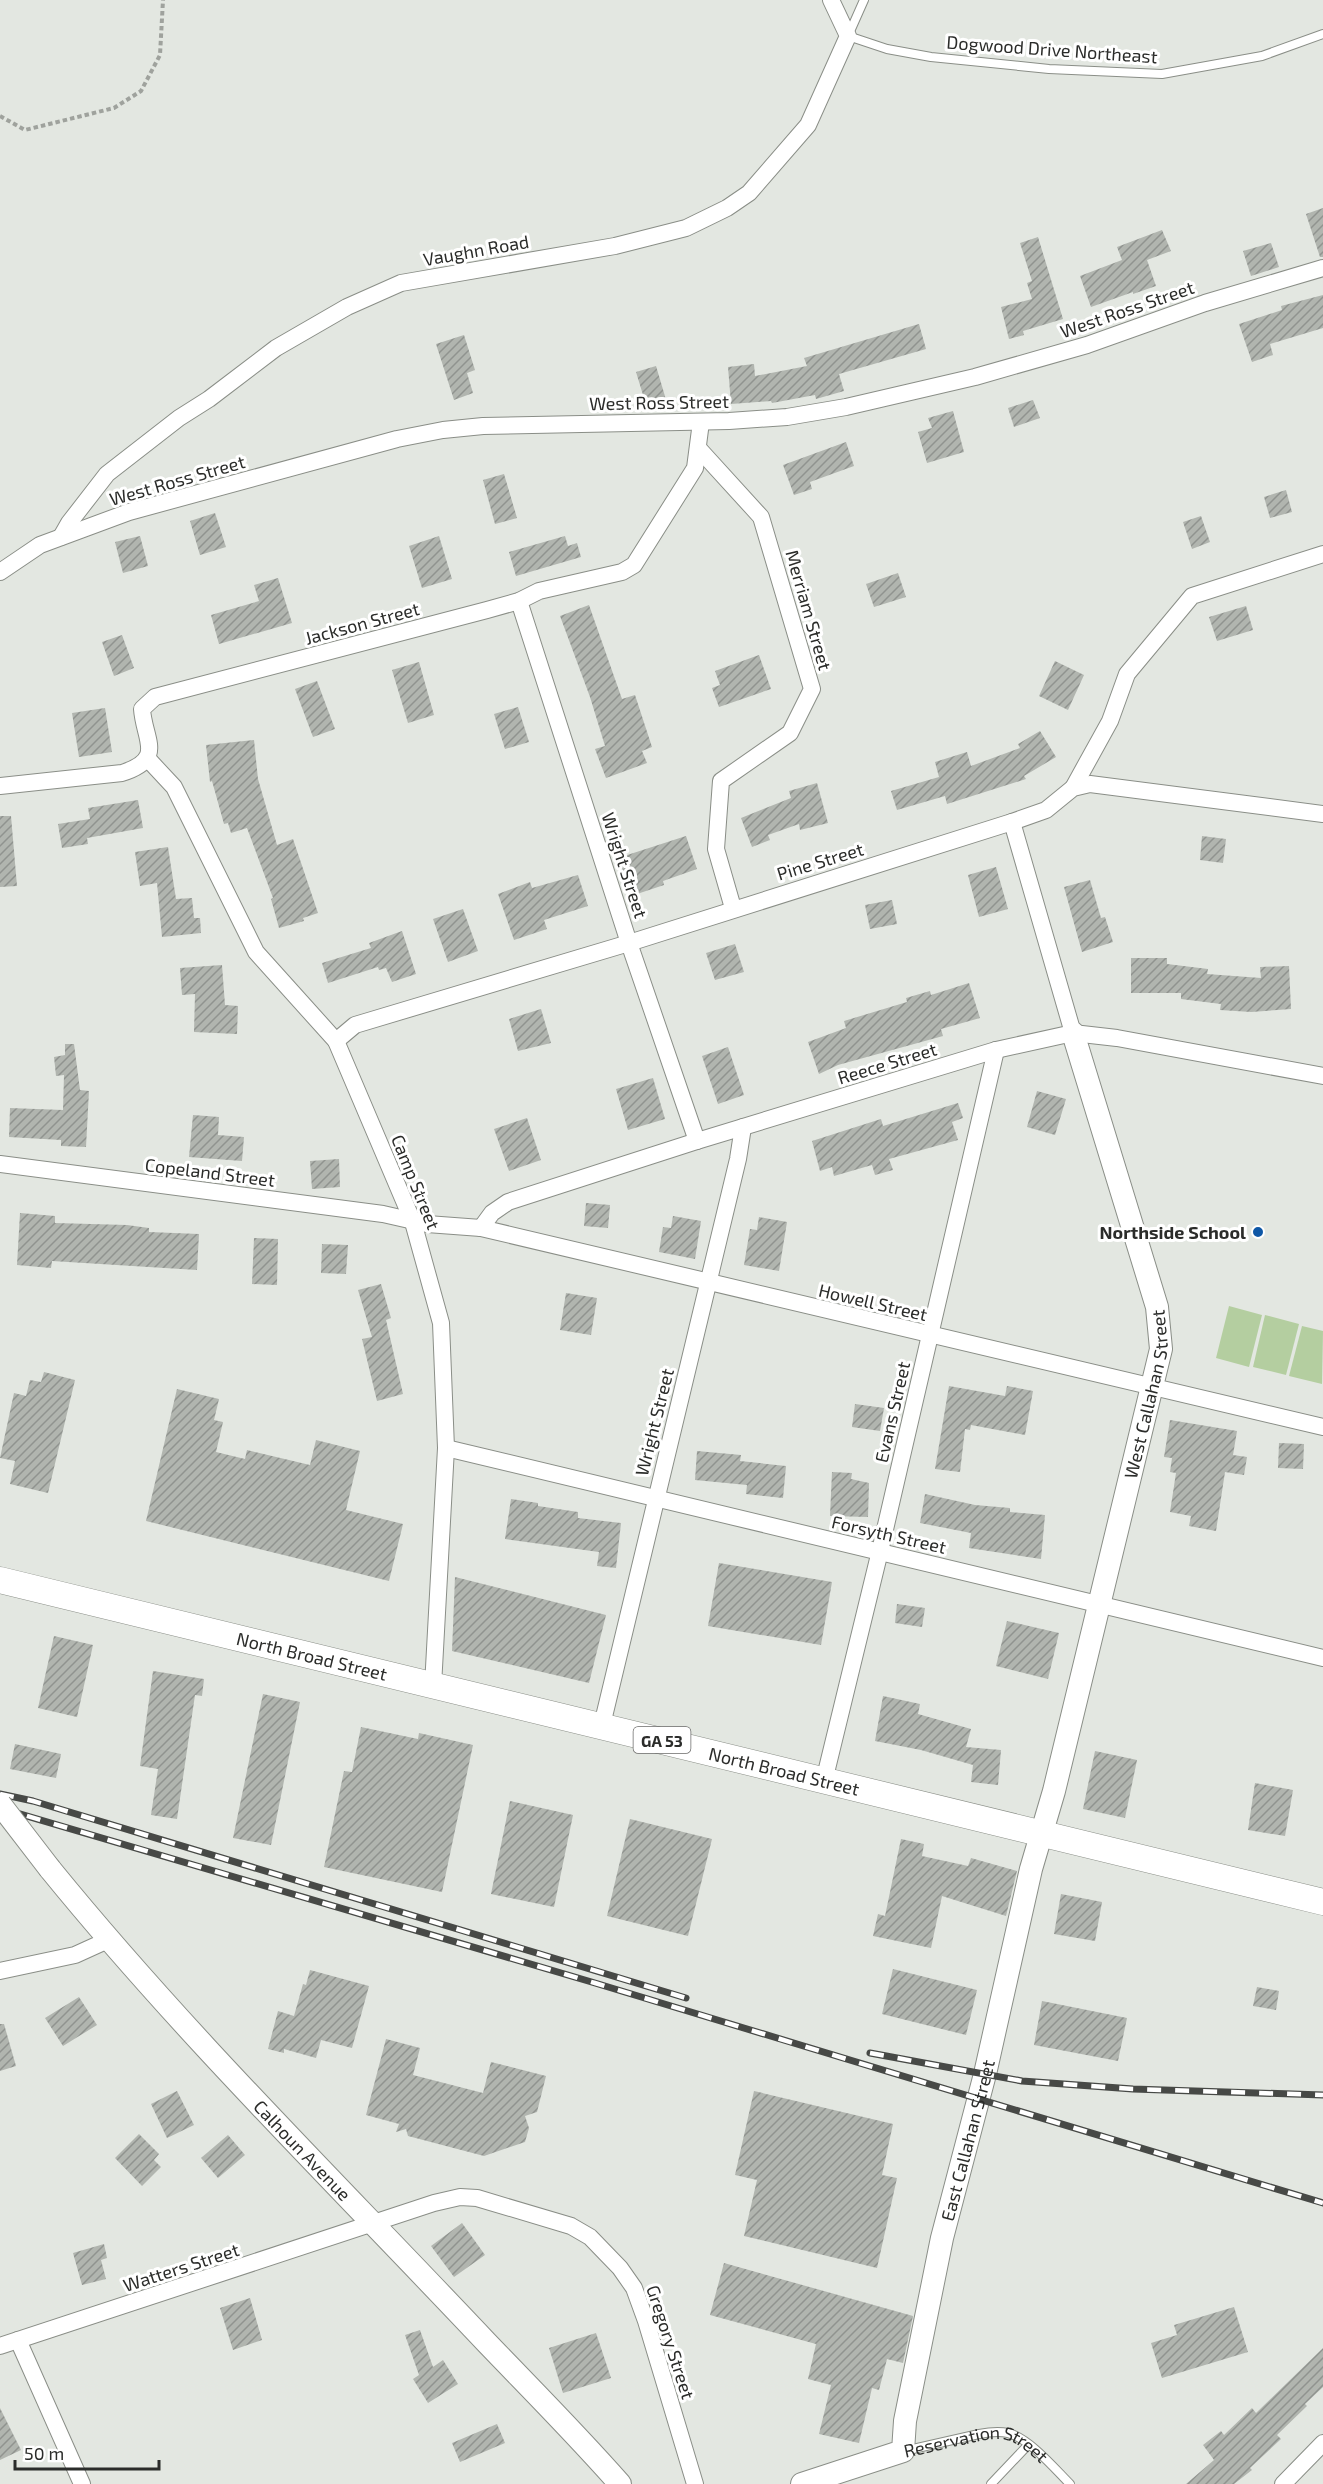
<svg xmlns="http://www.w3.org/2000/svg" width="1323" height="2484" font-family="'Exo 2',sans-serif">
	<defs>
		<pattern id="building-hatch" width="6" height="6" patternUnits="userSpaceOnUse" patternTransform="scale(1.5)"><rect width="6" height="6" fill="#b1b5af"/><path d="M-1 1l2-2M0 6l6-6M5 7l2-2" fill="none" stroke="#90938f"/></pattern>
	</defs>
	<rect width="100%" height="100%" fill="#e3e7e1"/>
	<g fill="#b4cea0">
		<path d="M 1229,1306 L 1262,1315 L 1249,1367 L 1216,1358 Z"/>
		<path d="M 1265,1315 L 1299,1324 L 1286,1375 L 1253,1367 Z"/>
		<path d="M 1302,1326 L 1323,1331 L 1322,1384 L 1289,1376 Z"/>
	</g>
	<g fill="url(#building-hatch)">
		<path d="M 1323,208 L 1323,257 L 1320,257 L 1306,214 Z"/>
		<path d="M 1162,230 L 1171,251 L 1147,260 L 1156,286 L 1133,294 L 1133,292 L 1091,307 L 1080,276 L 1122,260 L 1117,247 Z"/>
		<path d="M 1038,237 L 1063,319 L 1023,331 L 1024,335 L 1009,339 L 1001,307 L 1032,299 L 1027,283 L 1032,281 L 1020,243 Z"/>
		<path d="M 1271,243 L 1279,267 L 1251,276 L 1243,251 Z"/>
		<path d="M 1323,295 L 1323,328 L 1270,344 L 1273,355 L 1252,362 L 1239,324 L 1282,310 L 1281,306 Z"/>
		<path d="M 919,324 L 926,349 L 839,374 L 844,391 L 816,399 L 815,395 L 772,403 L 771,401 L 731,404 L 728,367 L 754,364 L 755,376 L 807,366 L 804,358 Z"/>
		<path d="M 464,335 L 475,370 L 467,373 L 473,393 L 454,400 L 436,344 Z"/>
		<path d="M 656,366 L 667,403 L 647,408 L 636,372 Z"/>
		<path d="M 1033,400 L 1040,418 L 1014,427 L 1008,408 Z"/>
		<path d="M 953,411 L 964,452 L 927,463 L 918,432 L 932,428 L 928,418 Z"/>
		<path d="M 846,442 L 854,466 L 810,482 L 812,489 L 794,495 L 783,465 Z"/>
		<path d="M 504,474 L 517,518 L 495,524 L 483,480 Z"/>
		<path d="M 1286,490 L 1292,512 L 1270,518 L 1264,497 Z"/>
		<path d="M 215,513 L 226,547 L 200,555 L 190,521 Z"/>
		<path d="M 1201,516 L 1210,542 L 1192,549 L 1183,522 Z"/>
		<path d="M 140,536 L 148,566 L 123,573 L 115,542 Z"/>
		<path d="M 439,536 L 452,579 L 422,588 L 409,546 Z"/>
		<path d="M 565,536 L 568,546 L 577,543 L 581,557 L 516,576 L 509,552 Z"/>
		<path d="M 898,573 L 906,597 L 874,607 L 866,584 Z"/>
		<path d="M 278,578 L 292,623 L 219,644 L 211,615 L 259,601 L 254,585 Z"/>
		<path d="M 589,605 L 622,699 L 635,695 L 652,747 L 642,751 L 647,763 L 606,778 L 595,749 L 605,746 L 590,697 L 560,616 Z"/>
		<path d="M 1246,606 L 1253,630 L 1217,641 L 1209,617 Z"/>
		<path d="M 122,635 L 134,668 L 114,676 L 102,642 Z"/>
		<path d="M 759,655 L 771,689 L 719,707 L 712,688 L 720,685 L 715,671 Z"/>
		<path d="M 1055,661 L 1084,675 L 1068,710 L 1039,696 Z"/>
		<path d="M 419,662 L 434,715 L 408,723 L 392,670 Z"/>
		<path d="M 317,681 L 335,729 L 313,737 L 295,689 Z"/>
		<path d="M 518,707 L 529,742 L 505,749 L 494,714 Z"/>
		<path d="M 105,708 L 112,752 L 79,757 L 72,713 Z"/>
		<path d="M 1040,731 L 1056,757 L 1024,776 L 1026,779 L 947,804 L 945,796 L 897,810 L 891,791 L 939,777 L 935,762 L 967,752 L 971,766 L 1020,748 L 1018,744 Z"/>
		<path d="M 254,740 L 258,779 L 277,845 L 293,839 L 318,913 L 303,918 L 304,921 L 279,928 L 271,899 L 273,898 L 247,828 L 231,833 L 228,823 L 224,824 L 212,781 L 210,782 L 206,745 Z"/>
		<path d="M 817,783 L 828,823 L 800,830 L 799,824 L 768,835 L 770,840 L 752,847 L 741,818 L 791,798 L 789,791 Z"/>
		<path d="M 138,800 L 143,828 L 87,838 L 88,844 L 62,848 L 58,824 L 90,819 L 88,808 Z"/>
		<path d="M 0,816 L 11,816 L 17,886 L 0,887 Z"/>
		<path d="M 686,836 L 697,869 L 663,881 L 664,885 L 631,896 L 618,858 Z"/>
		<path d="M 1202,836 L 1226,839 L 1223,863 L 1200,860 Z"/>
		<path d="M 168,847 L 176,899 L 192,898 L 194,918 L 200,918 L 201,933 L 162,937 L 157,883 L 140,886 L 135,852 Z"/>
		<path d="M 996,867 L 1008,909 L 979,917 L 968,875 Z"/>
		<path d="M 578,875 L 588,906 L 544,920 L 547,929 L 514,940 L 498,894 L 530,882 L 532,888 Z"/>
		<path d="M 1090,880 L 1101,918 L 1105,917 L 1113,942 L 1082,952 L 1064,887 Z"/>
		<path d="M 892,900 L 897,924 L 870,929 L 865,905 Z"/>
		<path d="M 463,909 L 478,951 L 448,962 L 433,919 Z"/>
		<path d="M 402,931 L 416,974 L 392,982 L 386,968 L 379,970 L 378,967 L 328,983 L 322,963 L 371,948 L 369,943 Z"/>
		<path d="M 735,944 L 744,972 L 715,980 L 706,953 Z"/>
		<path d="M 1131,958 L 1167,958 L 1167,964 L 1208,969 L 1207,974 L 1261,978 L 1260,967 L 1289,966 L 1291,1009 L 1251,1012 L 1220,1010 L 1221,1004 L 1181,999 L 1181,993 L 1131,993 Z"/>
		<path d="M 222,965 L 225,1005 L 238,1006 L 237,1034 L 194,1032 L 195,994 L 182,995 L 180,968 Z"/>
		<path d="M 969,983 L 980,1018 L 941,1029 L 943,1036 L 838,1065 L 819,1074 L 808,1042 L 846,1028 L 844,1021 L 907,1002 L 906,998 L 930,991 L 931,995 Z"/>
		<path d="M 541,1009 L 551,1043 L 518,1051 L 509,1019 Z"/>
		<path d="M 65,1044 L 74,1044 L 80,1090 L 89,1091 L 86,1147 L 61,1146 L 61,1140 L 9,1137 L 10,1108 L 63,1110 L 64,1075 L 56,1076 L 54,1057 L 65,1055 Z"/>
		<path d="M 728,1047 L 744,1095 L 718,1104 L 702,1056 Z"/>
		<path d="M 653,1078 L 665,1119 L 628,1130 L 616,1089 Z"/>
		<path d="M 1037,1091 L 1066,1099 L 1055,1135 L 1027,1127 Z"/>
		<path d="M 958,1103 L 963,1118 L 952,1122 L 958,1140 L 889,1159 L 893,1170 L 875,1175 L 872,1165 L 834,1176 L 832,1167 L 820,1171 L 812,1141 L 881,1119 L 883,1126 Z"/>
		<path d="M 193,1115 L 219,1117 L 218,1135 L 244,1137 L 242,1161 L 189,1157 Z"/>
		<path d="M 527,1118 L 541,1160 L 509,1171 L 494,1129 Z"/>
		<path d="M 339,1159 L 340,1187 L 312,1189 L 310,1161 Z"/>
		<path d="M 586,1203 L 610,1205 L 608,1228 L 584,1226 Z"/>
		<path d="M 20,1213 L 55,1216 L 55,1223 L 127,1225 L 149,1228 L 149,1232 L 199,1234 L 197,1270 L 52,1261 L 51,1268 L 17,1265 Z"/>
		<path d="M 673,1216 L 701,1221 L 695,1259 L 659,1252 L 663,1227 L 671,1228 Z"/>
		<path d="M 759,1217 L 787,1222 L 779,1271 L 744,1265 L 750,1229 L 757,1230 Z"/>
		<path d="M 254,1238 L 278,1239 L 277,1285 L 252,1284 Z"/>
		<path d="M 322,1244 L 348,1245 L 346,1274 L 321,1273 Z"/>
		<path d="M 381,1284 L 391,1318 L 386,1320 L 403,1394 L 377,1401 L 362,1339 L 372,1337 L 358,1290 Z"/>
		<path d="M 566,1293 L 597,1298 L 591,1335 L 560,1330 Z"/>
		<path d="M 44,1372 L 75,1380 L 48,1493 L 10,1484 L 15,1461 L 0,1458 L 14,1393 L 26,1396 L 30,1380 L 41,1382 Z"/>
		<path d="M 949,1386 L 1005,1396 L 1007,1386 L 1033,1391 L 1025,1435 L 971,1425 L 970,1430 L 965,1429 L 960,1472 L 935,1469 Z"/>
		<path d="M 177,1389 L 219,1399 L 214,1420 L 223,1422 L 216,1452 L 245,1459 L 247,1450 L 310,1465 L 316,1440 L 360,1451 L 346,1510 L 403,1524 L 389,1581 L 146,1521 Z"/>
		<path d="M 855,1404 L 884,1408 L 880,1431 L 852,1427 Z"/>
		<path d="M 1170,1420 L 1237,1431 L 1233,1455 L 1247,1457 L 1244,1475 L 1225,1472 L 1216,1531 L 1189,1526 L 1191,1516 L 1170,1512 L 1176,1473 L 1170,1472 L 1172,1458 L 1164,1457 Z"/>
		<path d="M 1279,1443 L 1304,1444 L 1303,1469 L 1278,1468 Z"/>
		<path d="M 697,1451 L 741,1455 L 740,1461 L 786,1466 L 783,1498 L 746,1494 L 747,1485 L 695,1480 Z"/>
		<path d="M 832,1472 L 852,1473 L 851,1479 L 869,1483 L 868,1517 L 830,1516 Z"/>
		<path d="M 925,1494 L 975,1505 L 1010,1508 L 1010,1512 L 1045,1515 L 1041,1559 L 969,1548 L 971,1533 L 920,1523 Z"/>
		<path d="M 511,1499 L 538,1503 L 538,1506 L 578,1512 L 578,1518 L 621,1523 L 616,1568 L 597,1566 L 599,1552 L 505,1539 Z"/>
		<path d="M 719,1563 L 832,1582 L 821,1645 L 708,1626 Z"/>
		<path d="M 455,1577 L 606,1615 L 589,1683 L 452,1651 Z"/>
		<path d="M 897,1604 L 925,1608 L 922,1627 L 895,1623 Z"/>
		<path d="M 1007,1621 L 1059,1633 L 1048,1679 L 996,1666 Z"/>
		<path d="M 54,1636 L 93,1645 L 77,1717 L 38,1708 Z"/>
		<path d="M 153,1671 L 204,1679 L 202,1696 L 195,1695 L 177,1819 L 151,1815 L 158,1769 L 140,1766 Z"/>
		<path d="M 263,1694 L 300,1702 L 271,1845 L 233,1838 Z"/>
		<path d="M 883,1696 L 920,1704 L 918,1714 L 971,1729 L 966,1747 L 1001,1750 L 998,1785 L 971,1782 L 973,1765 L 921,1750 L 875,1741 Z"/>
		<path d="M 361,1727 L 418,1739 L 419,1733 L 473,1745 L 442,1892 L 324,1867 L 344,1771 L 352,1772 Z"/>
		<path d="M 15,1744 L 61,1754 L 56,1778 L 10,1769 Z"/>
		<path d="M 1095,1751 L 1137,1760 L 1125,1818 L 1083,1809 Z"/>
		<path d="M 1255,1783 L 1293,1790 L 1285,1836 L 1248,1830 Z"/>
		<path d="M 510,1801 L 573,1815 L 554,1907 L 491,1894 Z"/>
		<path d="M 630,1819 L 712,1839 L 688,1936 L 607,1916 Z"/>
		<path d="M 901,1839 L 924,1844 L 922,1856 L 968,1866 L 971,1858 L 1017,1871 L 1006,1916 L 942,1896 L 931,1948 L 873,1936 L 878,1914 L 885,1916 Z"/>
		<path d="M 1061,1894 L 1102,1902 L 1095,1941 L 1054,1934 Z"/>
		<path d="M 893,1969 L 977,1990 L 966,2035 L 882,2014 Z"/>
		<path d="M 310,1970 L 369,1986 L 352,2048 L 321,2040 L 316,2058 L 284,2049 L 284,2053 L 268,2049 L 278,2011 L 294,2016 L 303,1984 L 306,1985 Z"/>
		<path d="M 1257,1987 L 1279,1991 L 1276,2010 L 1253,2006 Z"/>
		<path d="M 79,1997 L 97,2025 L 63,2046 L 45,2018 Z"/>
		<path d="M 1042,2001 L 1127,2018 L 1118,2061 L 1034,2045 Z"/>
		<path d="M 0,2024 L 4,2024 L 16,2066 L 0,2071 Z"/>
		<path d="M 386,2039 L 420,2048 L 413,2075 L 483,2093 L 491,2062 L 546,2076 L 537,2112 L 525,2116 L 529,2128 L 525,2142 L 484,2156 L 408,2136 L 406,2129 L 396,2132 L 399,2124 L 366,2115 Z"/>
		<path d="M 177,2091 L 194,2125 L 167,2138 L 151,2104 Z"/>
		<path d="M 754,2091 L 893,2124 L 882,2175 L 897,2178 L 877,2268 L 744,2236 L 757,2180 L 735,2175 Z"/>
		<path d="M 139,2134 L 159,2154 L 154,2160 L 161,2167 L 142,2186 L 115,2158 Z"/>
		<path d="M 228,2135 L 245,2155 L 218,2178 L 201,2158 Z"/>
		<path d="M 462,2223 L 485,2255 L 454,2277 L 431,2246 Z"/>
		<path d="M 104,2244 L 107,2258 L 101,2260 L 106,2279 L 82,2285 L 73,2253 Z"/>
		<path d="M 724,2263 L 913,2316 L 903,2363 L 887,2359 L 879,2390 L 872,2388 L 859,2443 L 819,2434 L 831,2385 L 808,2379 L 816,2344 L 710,2315 Z"/>
		<path d="M 250,2298 L 262,2340 L 233,2350 L 220,2308 Z"/>
		<path d="M 1234,2307 L 1248,2352 L 1162,2378 L 1151,2343 L 1177,2335 L 1174,2325 Z"/>
		<path d="M 420,2330 L 433,2367 L 443,2360 L 458,2384 L 428,2403 L 413,2379 L 419,2375 L 405,2335 Z"/>
		<path d="M 596,2333 L 611,2378 L 563,2393 L 549,2348 Z"/>
		<path d="M 1323,2348 L 1323,2387 L 1305,2404 L 1307,2406 L 1277,2435 L 1281,2439 L 1250,2468 L 1252,2470 L 1234,2484 L 1186,2484 L 1214,2460 L 1203,2445 L 1221,2431 L 1224,2435 L 1252,2408 L 1256,2413 Z"/>
		<path d="M 0,2408 L 21,2450 L 0,2460 Z"/>
		<path d="M 497,2424 L 505,2443 L 460,2462 L 452,2443 Z"/>
	</g>
	<g fill="none" stroke-linecap="round" stroke-linejoin="round">
		<g stroke="#8a8e87" stroke-width="10">
			<g id="lane">
				<path d="M 864,0 L 848,36 L 887,49 L 931,57 L 1049,69 L 1162,74 L 1262,56 L 1323,34"/>
				<path id="s1" d="M 904,2451 L 979,2434 C 989,2432 999,2431 1008,2433 C 1029,2438 1055,2469 1070,2484"/>
				<path d="M 991,2484 L 1028,2445"/>
			</g>
		</g>
		<g stroke="#8a8e87" stroke-width="18">
			<g id="street">
				<path d="M 699,449 L 761,517 L 812,689 L 790,733 L 721,781 L 716,849 L 733,908"/>
				<path d="M 61,537 L 69,523 L 107,474 L 179,418 L 209,399 L 276,348 L 347,307 L 401,283 L 615,246 L 686,228 L 727,208 L 749,193 L 808,125 L 848,36 L 831,0"/>
				<path d="M 0,572 L 40,545 L 129,512 L 397,439 L 443,430 L 483,426 L 729,421 L 787,417 L 846,407 L 975,377 L 1087,345 L 1205,303 L 1323,268"/>
				<path d="M 519,601 L 629,943 L 697,1141"/>
				<path d="M 147,758 L 174,787 L 256,952 L 336,1041 L 413,1222 L 441,1323 L 446,1448 L 433,1686"/>
				<path d="M 0,786 L 122,773 C 166,759 144,740 142,709 L 155,697 L 487,610 L 519,601 L 539,591 L 622,572 L 634,565 L 695,468 L 701,422"/>
				<path d="M 1073,788 L 1110,721 L 1127,674 L 1192,596 L 1323,554"/>
				<path d="M 1012,822 L 1073,1033"/>
				<path d="M 336,1041 L 355,1025 L 629,943 L 1012,822 L 1046,810 L 1073,788 L 1090,784 L 1323,814"/>
				<path d="M 0,1164 L 383,1214 L 427,1224 L 481,1228 L 1323,1427"/>
				<path d="M 481,1228 L 492,1213 L 508,1202 L 697,1141 L 996,1050 L 1073,1033 L 1117,1038 L 1323,1076"/>
				<path d="M 446,1448 L 1323,1658"/>
				<path d="M 602,1725 L 738,1159 L 743,1127"/>
				<path d="M 824,1781 L 880,1551 L 996,1050"/>
				<path d="M 0,1971 L 75,1955 L 108,1940"/>
				<path d="M 18,2340 L 82,2484"/>
				<path d="M 0,2346 L 434,2203 L 460,2197 L 477,2198 L 571,2226 L 590,2237 L 620,2268 L 634,2288 L 646,2321 L 695,2484"/>
				<path d="M 1283,2484 L 1323,2443"/>
			</g>
		</g>
		<g stroke="#8a8e87" stroke-width="24">
			<g id="secondary">
				<path id="s2" d="M 50,1869 C 186,2036 339,2186 486,2342 C 531,2389 577,2435 620,2484"/>
				<path id="s3" d="M 802,2484 L 903,2451 L 905,2421 L 942,2238 L 985,2074 L 1031,1869 L 1054,1791 L 1161,1349 L 1157,1307 L 1073,1033"/>
			</g>
		</g>
		<g stroke="#8a8e87" stroke-width="27">
			<g id="primary">
				<path id="s4" d="M 0,1580 L 1323,1902"/>
			</g>
		</g>
		<path stroke="#9fa29d" stroke-width="4" stroke-dasharray="4.5 3" stroke-linecap="butt" d="M 0,116 L 25,130 L 114,108 L 141,91 L 160,55 L 163,0"/>
		<use href="#lane" stroke="#fff" stroke-width="8"/>
		<use href="#street" stroke="#fff" stroke-width="16"/>
		<use href="#secondary" stroke="#fff" stroke-width="22"/>
		<use href="#primary" stroke="#fff" stroke-width="26"/>
		<g stroke="#474946" stroke-width="7">
			<g id="rail">
				<path d="M 0,1794 L 33,1801 L 686,1998"/>
				<path d="M 0,1808 L 595,1983 L 1323,2203"/>
				<path d="M 870,2053 L 1022,2081 L 1133,2089 L 1323,2095"/>
			</g>
		</g>
		<use href="#rail" stroke="#fff" stroke-width="4.5" stroke-dasharray="14" stroke-linecap="butt"/>
		<g stroke="#8a8e87" stroke-width="24" stroke-linecap="butt">
			<path id="secondary-bridge" d="M 0,1804 L 50,1869"/>
		</g>
		<use href="#secondary-bridge" stroke="#fff" stroke-width="22"/>
	</g>
	<circle fill="#0e57a6" stroke="#fff" stroke-width="2" cx="1258" cy="1232" r="6"/>
	<g text-anchor="middle" dominant-baseline="central" stroke-width="6" stroke-linejoin="round" paint-order="stroke">
		<rect fill="#fff" stroke="#6b6b6a" stroke-width="1.5" x="633.5" y="1727" width="57" height="26" rx="4.5"/>
		<g font-size="16" font-weight="bold" fill="#2b2c2a">
			<text x="662" y="1740">GA 53</text>
		</g>
		<g font-size="18" fill="#2b2c2a" stroke="#fff">
			<text transform="translate(1052 49) rotate(4)">Dogwood Drive Northeast</text>
			<text transform="translate(476 250) rotate(-10)">Vaughn Road</text>
			<text transform="translate(1127 309) rotate(-19)">West Ross Street</text>
			<text transform="translate(659 402) rotate(-1)">West Ross Street</text>
			<text transform="translate(177 480) rotate(-16)">West Ross Street</text>
			<text transform="translate(809 610) rotate(74)">Merriam Street</text>
			<text transform="translate(362 623) rotate(-15)">Jackson Street</text>
			<text transform="translate(820 861) rotate(-17)">Pine Street</text>
			<text transform="translate(625 865) rotate(72)">Wright Street</text>
			<text transform="translate(887 1063) rotate(-17)">Reece Street</text>
			<text transform="translate(210 1172) rotate(7)">Copeland Street</text>
			<text transform="translate(416 1182) rotate(68)">Camp Street</text>
			<text transform="translate(873 1302) rotate(13)">Howell Street</text>
			<text stroke="none"><textPath href="#s3" startOffset="1192">West Callahan Street</textPath></text>
			<text transform="translate(892 1412) rotate(-77)">Evans Street</text>
			<text transform="translate(654 1422) rotate(-76)">Wright Street</text>
			<text transform="translate(889 1534) rotate(13)">Forsyth Street</text>
			<text stroke="none"><textPath href="#s4" startOffset="321">North Broad Street</textPath></text>
			<text stroke="none"><textPath href="#s4" startOffset="807">North Broad Street</textPath></text>
			<text stroke="none"><textPath href="#s3" startOffset="424">East Callahan Street</textPath></text>
			<text stroke="none"><textPath href="#s2" startOffset="378">Calhoun Avenue</textPath></text>
			<text transform="translate(181 2267) rotate(-18)">Watters Street</text>
			<text transform="translate(671 2342) rotate(72)">Gregory Street</text>
			<text stroke="none"><textPath href="#s1" startOffset="76">Reservation Street</textPath></text>
		</g>
		<g font-size="18" font-weight="bold" fill="#2b2c2a" stroke="#fff" text-anchor="end">
			<text x="1246" y="1232">Northside School</text>
		</g>
	</g>
	<path d="M15 2460v9h144v-9" fill="none" stroke="#2b2c2a" stroke-width="3"/>
	<text x="24" y="2460" font-size="18" fill="#2b2c2a" stroke="#ffffff" stroke-width="4.5" paint-order="stroke">50 m</text>
</svg>
